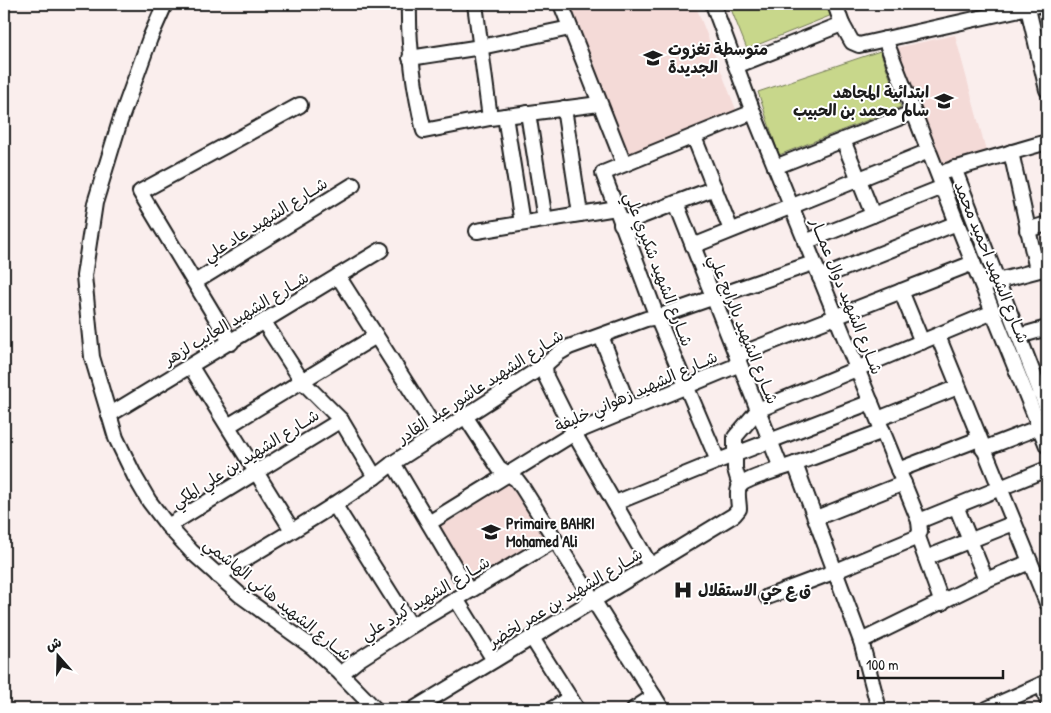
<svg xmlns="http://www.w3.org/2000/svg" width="1051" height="713" font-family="'Patrick Hand','Playpen Sans Arabic',sans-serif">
	<rect width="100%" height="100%" fill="#faeeed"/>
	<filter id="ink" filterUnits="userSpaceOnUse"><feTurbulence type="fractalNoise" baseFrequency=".02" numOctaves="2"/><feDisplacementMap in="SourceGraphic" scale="10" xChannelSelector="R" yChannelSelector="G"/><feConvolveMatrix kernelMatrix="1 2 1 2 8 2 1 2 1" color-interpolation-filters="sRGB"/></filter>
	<g filter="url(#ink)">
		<g fill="#f4dad7">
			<path d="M 568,4 L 695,4 L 737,112 L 627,157 Z"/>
			<path d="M 955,35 L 987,154 L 939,167 L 895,48 Z"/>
			<path d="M 510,481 L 545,539 L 472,583 L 437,526 L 448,519 L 452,520 L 463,513 L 465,509 Z"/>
		</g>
		<g fill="#c8d78b" stroke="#727a54">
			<path d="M 729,4 L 828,4 L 832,15 L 747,49 Z"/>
			<path d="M 880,51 L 901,107 L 779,155 L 758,92 Z"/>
		</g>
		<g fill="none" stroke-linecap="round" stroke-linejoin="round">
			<g stroke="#1c1c1c" stroke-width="18">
				<g id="minor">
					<path d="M 165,4 L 150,38 L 120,121 L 95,203 L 84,276 L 92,357 L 116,438 L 135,477 L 149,501 L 168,526 L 192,552 L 240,595 L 312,647 L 341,674 L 375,709"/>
					<path d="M 409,4 C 408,47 414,89 424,131 L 490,118 L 599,104"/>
					<path d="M 475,4 L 490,118"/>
					<path d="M 561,4 L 624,164"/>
					<path d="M 713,4 L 753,112 L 919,521 L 920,531 L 918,537 L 942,603"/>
					<path d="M 835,4 L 842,24"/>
					<path d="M 1027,4 L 1047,90"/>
					<path d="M 885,39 L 957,223 L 1047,446"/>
					<path d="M 410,58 L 481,47 L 570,28"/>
					<path d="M 736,66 L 842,24 L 852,42 L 859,45 L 1042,4"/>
					<path d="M 564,108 L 580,214"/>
					<path d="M 528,113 L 545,220"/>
					<path d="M 505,116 L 522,223"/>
					<path d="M 694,137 L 731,230"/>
					<path d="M 843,140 L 873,215"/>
					<path d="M 1011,152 L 1037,270"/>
					<path d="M 775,167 L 914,112"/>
					<path d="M 954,168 L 1047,409"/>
					<path d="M 947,171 L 1047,142"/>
					<path d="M 676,203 L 781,468"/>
					<path d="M 621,224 L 715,188"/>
					<path d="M 1027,230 L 1047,224"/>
					<path d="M 477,231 L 616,208"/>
					<path d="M 805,242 L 943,187"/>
					<path d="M 693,246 L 929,151"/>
					<path d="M 338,276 L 438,433"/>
					<path d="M 820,278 L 957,223"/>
					<path d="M 195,282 L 353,185"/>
					<path d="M 990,283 L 1047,268"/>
					<path d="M 901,291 L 922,342"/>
					<path d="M 264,322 L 302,381 L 341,420 L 375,477"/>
					<path d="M 601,336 L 630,410"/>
					<path d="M 938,336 L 1047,603"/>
					<path d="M 1019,336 L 1047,328"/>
					<path d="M 231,343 L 140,192 L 300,105"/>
					<path d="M 545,365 L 546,377 L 574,433 L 650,565"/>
					<path d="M 191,367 L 292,530"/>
					<path d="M 109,415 L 381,250"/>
					<path d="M 465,416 L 499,468 L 516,479 L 522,487 L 662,709"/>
					<path d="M 878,419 L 958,387"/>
					<path d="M 228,426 L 376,336"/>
					<path d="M 983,449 L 1040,427"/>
					<path d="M 718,461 L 657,317 L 603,173 L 753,112"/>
					<path d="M 393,463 L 469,591"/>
					<path d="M 795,464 L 861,641 L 879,709"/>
					<path d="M 898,470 L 979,439"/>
					<path d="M 740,486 L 735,469 L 735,437 L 758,410 L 993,312"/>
					<path d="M 615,503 L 718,461 L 871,402"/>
					<path d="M 334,504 L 411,626"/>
					<path d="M 956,506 L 986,580"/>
					<path d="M 816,518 L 904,483"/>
					<path d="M 919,521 L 1047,469"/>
					<path d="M 429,523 L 576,432 L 733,367 L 738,362 L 741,354 L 973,263"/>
					<path d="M 168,526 L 341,420"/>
					<path d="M 926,558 L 1014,523"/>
					<path d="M 218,576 C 276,539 339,506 393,463 L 545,365 L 559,353 L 569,347 L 646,319 L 657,317 L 813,263"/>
					<path d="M 767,597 L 836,571 L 918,537"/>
					<path d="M 456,599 L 494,660"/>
					<path d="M 532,638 L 577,709"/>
					<path d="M 861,641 L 986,580 L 1030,562"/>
					<path d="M 341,674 L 358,660 L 411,626 L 555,540"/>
					<path d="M 1042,684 L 1047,700"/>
					<path d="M 414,709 L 734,515 L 739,509 C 739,503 736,491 740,486 C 745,479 786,467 795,464 L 883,431"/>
					<path d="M 552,709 L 570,698"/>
					<path d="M 634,709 L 654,696"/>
					<path d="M 987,709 L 1047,682"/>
				</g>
			</g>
			<use href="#minor" stroke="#fff" stroke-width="14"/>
		</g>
	</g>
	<defs>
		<g id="school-bare" transform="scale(1.5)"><path d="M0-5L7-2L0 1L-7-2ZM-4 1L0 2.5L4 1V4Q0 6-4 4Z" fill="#1c1c1c" stroke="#fff" stroke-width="2.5" paint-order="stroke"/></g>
		<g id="hospital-bare" transform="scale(1.5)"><path d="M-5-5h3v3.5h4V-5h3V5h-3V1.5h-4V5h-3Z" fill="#1c1c1c" stroke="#fff" stroke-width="2.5" paint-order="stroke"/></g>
	</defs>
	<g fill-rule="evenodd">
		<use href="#school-bare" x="653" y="58"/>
		<use href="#school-bare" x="944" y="101"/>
		<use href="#school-bare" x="491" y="532"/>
		<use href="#hospital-bare" x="683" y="590"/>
	</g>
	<g text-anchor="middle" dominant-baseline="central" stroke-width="4" stroke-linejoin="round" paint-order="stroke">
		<g font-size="16" font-weight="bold" fill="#1c1c1c" stroke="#fff" text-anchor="start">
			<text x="668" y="49">متوسطة تغزوت<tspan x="668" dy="18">الجديدة</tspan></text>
			<text x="929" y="92" text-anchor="end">ابتدائية المجاهد<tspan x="929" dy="18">سالم محمد بن الحبيب</tspan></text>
			<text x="506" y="523">Primaire BAHRI<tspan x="506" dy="18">Mohamed Ali</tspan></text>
			<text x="698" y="590">ق ع حي الاستقلال</text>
		</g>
		<g font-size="16" fill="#1c1c1c" stroke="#fff">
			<text transform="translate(265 219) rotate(-32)">شــارع الشهيد عاد علي</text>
			<text transform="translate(992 262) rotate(68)">شــارع الشهيد احميد محمد</text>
			<text transform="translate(659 269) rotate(69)">شــارع الشهيد شكيري علي</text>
			<text transform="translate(847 296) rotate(68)">شــارع الشهيد دوال عمـــار</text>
			<text transform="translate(236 318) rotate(-31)">شــارع الشهيد العايب لزهر</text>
			<text transform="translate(744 329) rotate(68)">شــارع الشهيد بالرابح علي</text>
			<text transform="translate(480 386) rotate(-33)">شــارع الشهيد عاشور عبد القادر</text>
			<text transform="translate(636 391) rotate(-24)">شــارع الشهيد زهواني خليفة</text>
			<text transform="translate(245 458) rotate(-32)">شــارع الشهيد بن علي المكي</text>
			<text transform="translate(565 597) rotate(-31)">شــارع الشهيد بن عمر لخضر</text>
			<text transform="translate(425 598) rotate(-31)">شــارع الشهيد كيرد علي</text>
			<text transform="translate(278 599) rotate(39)">شــارع الشهيد هاني الهاشمي</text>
		</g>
	</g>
	<rect width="1051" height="713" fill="none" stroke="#fff" stroke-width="20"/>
	<rect x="10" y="10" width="1031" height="693" fill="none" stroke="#1c1c1c" stroke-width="2" filter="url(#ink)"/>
	<g transform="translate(58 656) rotate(340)" stroke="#ffffff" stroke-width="4" paint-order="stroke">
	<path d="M0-4L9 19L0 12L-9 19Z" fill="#1c1c1c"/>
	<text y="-8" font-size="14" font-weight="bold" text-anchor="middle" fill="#1c1c1c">ش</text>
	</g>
	<path d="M858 670v8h145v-8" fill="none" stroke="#1c1c1c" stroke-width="2.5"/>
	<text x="866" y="670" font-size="15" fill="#1c1c1c" stroke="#ffffff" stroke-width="4" paint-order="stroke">100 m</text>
</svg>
